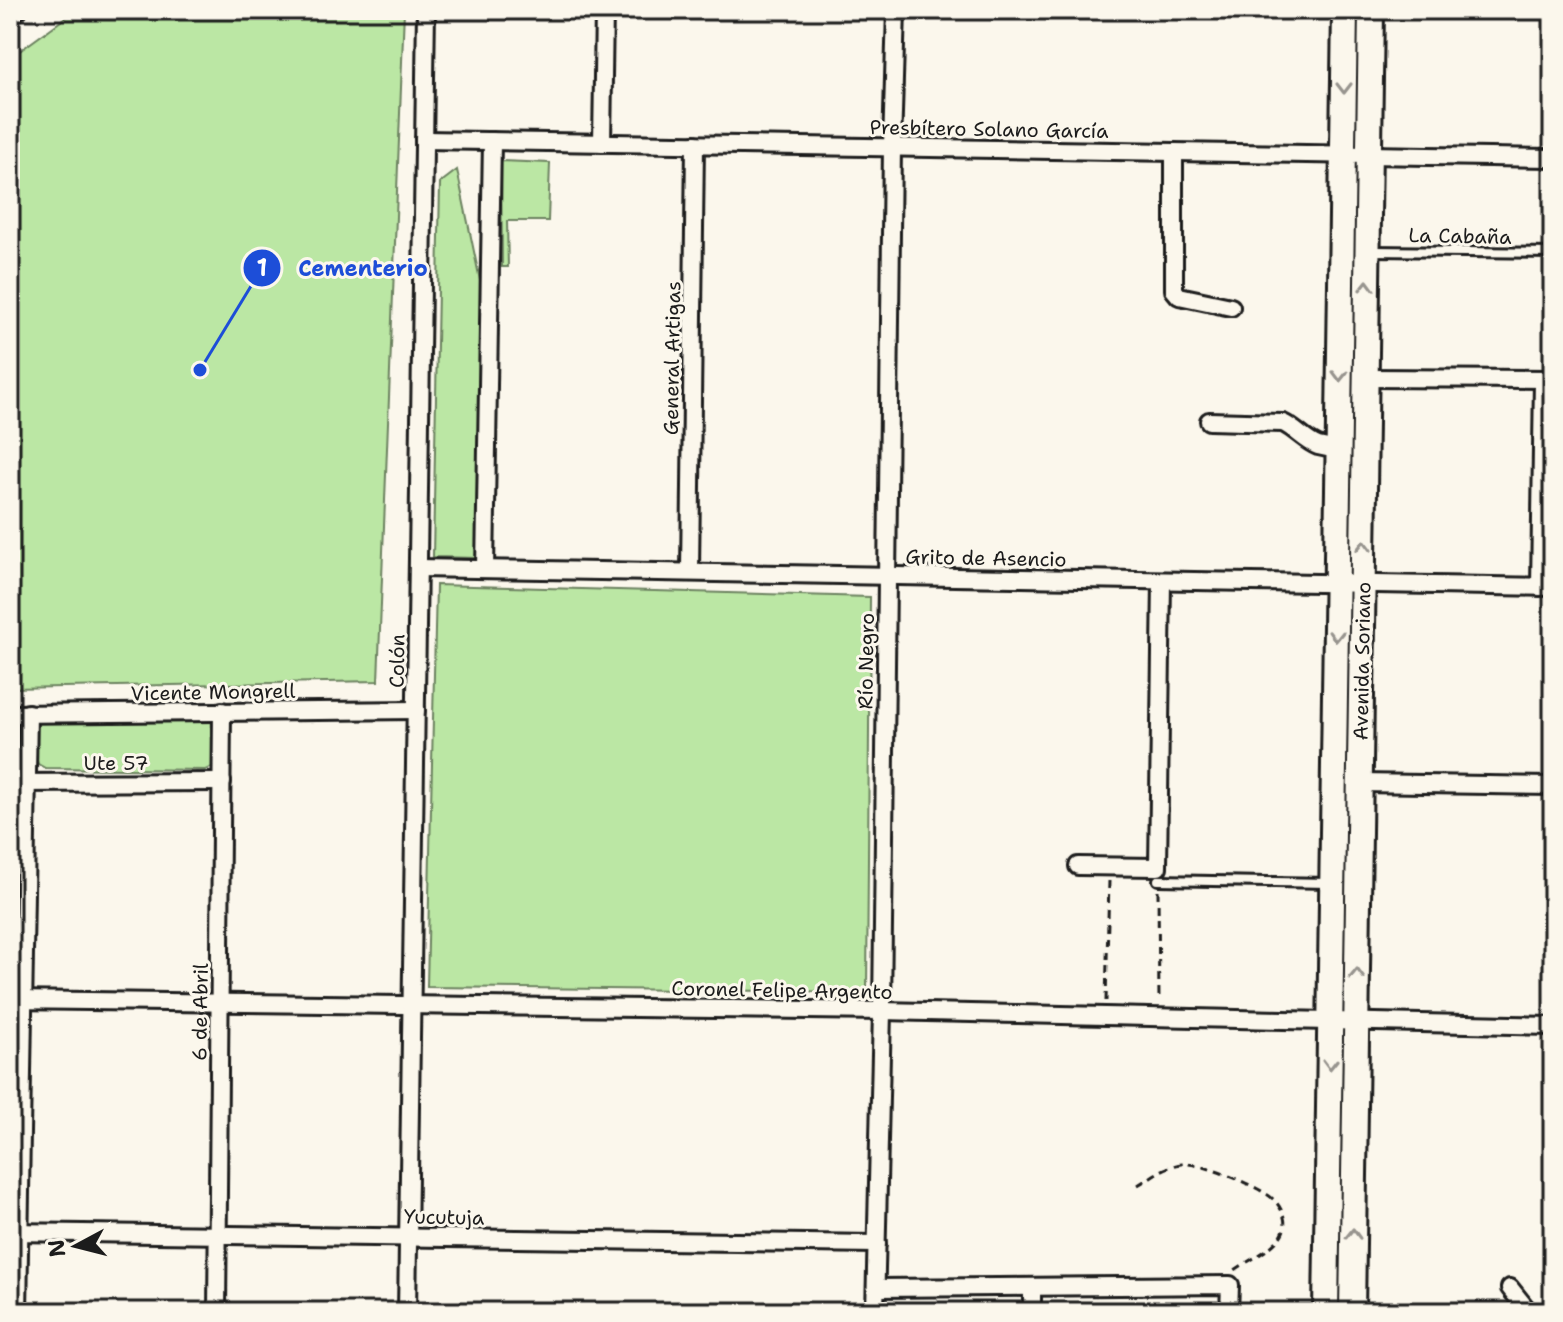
<svg xmlns="http://www.w3.org/2000/svg" width="1563" height="1322" font-family="'Shantell Sans',sans-serif">
	<rect width="100%" height="100%" fill="#fbf7ec"/>
	<filter id="ink" filterUnits="userSpaceOnUse"><feTurbulence type="fractalNoise" baseFrequency=".0125" numOctaves="2"/><feDisplacementMap in="SourceGraphic" scale="16" xChannelSelector="R" yChannelSelector="G"/><feConvolveMatrix kernelMatrix="1 2 1 2 8 2 1 2 1" color-interpolation-filters="sRGB"/></filter>
	<g filter="url(#ink)">
		<g fill="#bbe7a4" stroke="#6c8260" stroke-width="2">
			<path d="M 76,10 L 404,10 L 378,681 L 10,688 L 10,58 Z"/>
			<path d="M 501,161 L 550,163 L 548,221 L 507,221 L 508,267 L 502,267 Z"/>
			<path d="M 457,170 L 482,290 L 479,558 L 433,557 L 440,183 Z"/>
			<path d="M 1352,171 L 1361,171 L 1353,565 L 1344,565 Z"/>
			<path d="M 436,585 L 870,597 L 867,992 L 427,987 Z"/>
			<path d="M 1346,606 L 1354,606 L 1347,990 L 1339,990 Z"/>
			<path d="M 39,719 L 209,719 L 214,726 L 214,762 L 211,768 L 205,770 L 45,768 L 38,764 C 33,752 33,730 39,719 Z"/>
		</g>
		<g fill="none" stroke-linecap="round" stroke-linejoin="round">
			<g stroke="#1c1c1c" stroke-width="14">
				<g id="lane">
					<path d="M 1372,251 L 1553,253"/>
					<path d="M 1158,880 L 1329,883"/>
				</g>
			</g>
			<g stroke="#1c1c1c" stroke-width="22">
				<g id="street">
					<path d="M 10,16 L 18,10"/>
					<path d="M 424,140 L 1553,158"/>
					<path d="M 602,143 L 604,10"/>
					<path d="M 1174,152 L 1174,290 L 1179,296 L 1231,307"/>
					<path d="M 1365,378 L 1551,379"/>
					<path d="M 1209,421 L 1283,423 C 1296,429 1305,441 1318,446 C 1325,448 1333,449 1339,449"/>
					<path d="M 418,568 L 1553,587"/>
					<path d="M 485,569 L 492,141"/>
					<path d="M 690,572 L 695,144"/>
					<path d="M 1540,587 L 1543,379"/>
					<path d="M 10,714 L 416,710"/>
					<path d="M 10,783 L 222,782"/>
					<path d="M 1360,783 L 1553,786"/>
					<path d="M 1078,866 L 1158,867 L 1162,581"/>
					<path d="M 10,1000 L 882,1011 L 1553,1026"/>
					<path d="M 10,1232 L 877,1244"/>
					<path d="M 1032,1287 L 1032,1312"/>
					<path d="M 876,1288 L 1230,1285 L 1229,1312"/>
					<path d="M 1510,1288 L 1529,1312"/>
					<path d="M 18,1312 L 28,713"/>
					<path d="M 217,1312 L 222,711"/>
					<path d="M 407,1312 L 426,10"/>
					<path d="M 875,1312 L 882,1011 L 892,147 L 896,10"/>
				</g>
			</g>
			<g stroke="#1c1c1c" stroke-width="30">
				<g id="secondary">
					<path d="M 1326,1312 L 1345,10"/>
					<path d="M 1352,1312 L 1371,10"/>
				</g>
			</g>
			<g stroke="#1c1c1c" stroke-width="3" stroke-dasharray="8 6" stroke-linecap="butt">
				<path d="M 1158,890 L 1159,1002"/>
				<path d="M 1106,1001 L 1109,880"/>
				<path d="M 1138,1185 C 1153,1176 1165,1166 1182,1164 C 1200,1162 1252,1184 1268,1195 C 1279,1202 1289,1219 1283,1232 C 1275,1249 1250,1259 1235,1270"/>
			</g>
			<use href="#lane" stroke="#fbf7ec" stroke-width="8"/>
			<use href="#street" stroke="#fbf7ec" stroke-width="16"/>
			<use href="#secondary" stroke="#fbf7ec" stroke-width="24"/>
		</g>
		<defs><path id="oneway-chevron" d="M-2-3.5L2.5 0L-2 3.5" fill="none" stroke-width="1.6" stroke-linecap="round" stroke-linejoin="round" transform="scale(2)"/></defs>
		<g stroke="#97948e">
			<use href="#oneway-chevron" transform="translate(1344 88) rotate(90)"/>
			<use href="#oneway-chevron" transform="translate(1367 286) rotate(-89)"/>
			<use href="#oneway-chevron" transform="translate(1340 376) rotate(91)"/>
			<use href="#oneway-chevron" transform="translate(1364 546) rotate(-89)"/>
			<use href="#oneway-chevron" transform="translate(1336 636) rotate(91)"/>
			<use href="#oneway-chevron" transform="translate(1357 974) rotate(-89)"/>
			<use href="#oneway-chevron" transform="translate(1330 1064) rotate(91)"/>
			<use href="#oneway-chevron" transform="translate(1353 1234) rotate(-89)"/>
		</g>
	</g>
	<g text-anchor="middle" dominant-baseline="central" stroke-width="6" stroke-linejoin="round" paint-order="stroke">
		<g font-size="20" fill="#1c1c1c" stroke="#fbf7ec">
			<text transform="translate(989 129) rotate(1)">Presbítero Solano García</text>
			<text transform="translate(1460 236) rotate(1)">La Cabaña</text>
			<text transform="translate(672 358) rotate(-89)">General Artigas</text>
			<text transform="translate(986 558) rotate(1)">Grito de Asencio</text>
			<text transform="translate(397 661) rotate(-89)">Colón</text>
			<text transform="translate(866 661) rotate(-89)">Río Negro</text>
			<text transform="translate(1362 661) rotate(-89)">Avenida Soriano</text>
			<text transform="translate(213 692) rotate(-1)">Vicente Mongrell</text>
			<text x="116" y="763">Ute 57</text>
			<text transform="translate(782 990) rotate(1)">Coronel Felipe Argento</text>
			<text transform="translate(200 1012) rotate(-89)">6 de Abril</text>
			<text transform="translate(444 1217) rotate(1)">Yucutuja</text>
		</g>
	</g>
	<path fill="none" stroke="#1d4ed8" stroke-width="3" d="M200 370L262 268"/>
	<g fill="#1d4ed8" stroke="#fbf7ec" stroke-width="3">
		<circle cx="200" cy="370" r="8"/>
		<circle cx="262" cy="268" r="20"/>
	</g>
	<g font-size="24" text-anchor="middle" font-weight="bold" fill="#fff">
		<text x="262" y="276">1</text>
	</g>
	<g font-size="22" text-anchor="middle" font-weight="bold" fill="#1d4ed8" stroke="#fbf7ec" stroke-width="6" stroke-linejoin="round" paint-order="stroke">
		<text x="363" y="276">Cementerio</text>
	</g>
	<rect width="1563" height="1322" fill="none" stroke="#fbf7ec" stroke-width="40"/>
	<rect x="20" y="20" width="1523" height="1282" fill="none" stroke="#1c1c1c" stroke-width="3" filter="url(#ink)"/>
	<g transform="translate(76 1246) rotate(263)" stroke="#fbf7ec" stroke-width="6" paint-order="stroke">
	<path d="M0-6L14 30L0 20L-14 30Z" fill="#1c1c1c"/>
	<text y="-12" font-size="22" font-weight="bold" text-anchor="middle" fill="#1c1c1c">N</text>
	</g>
</svg>
